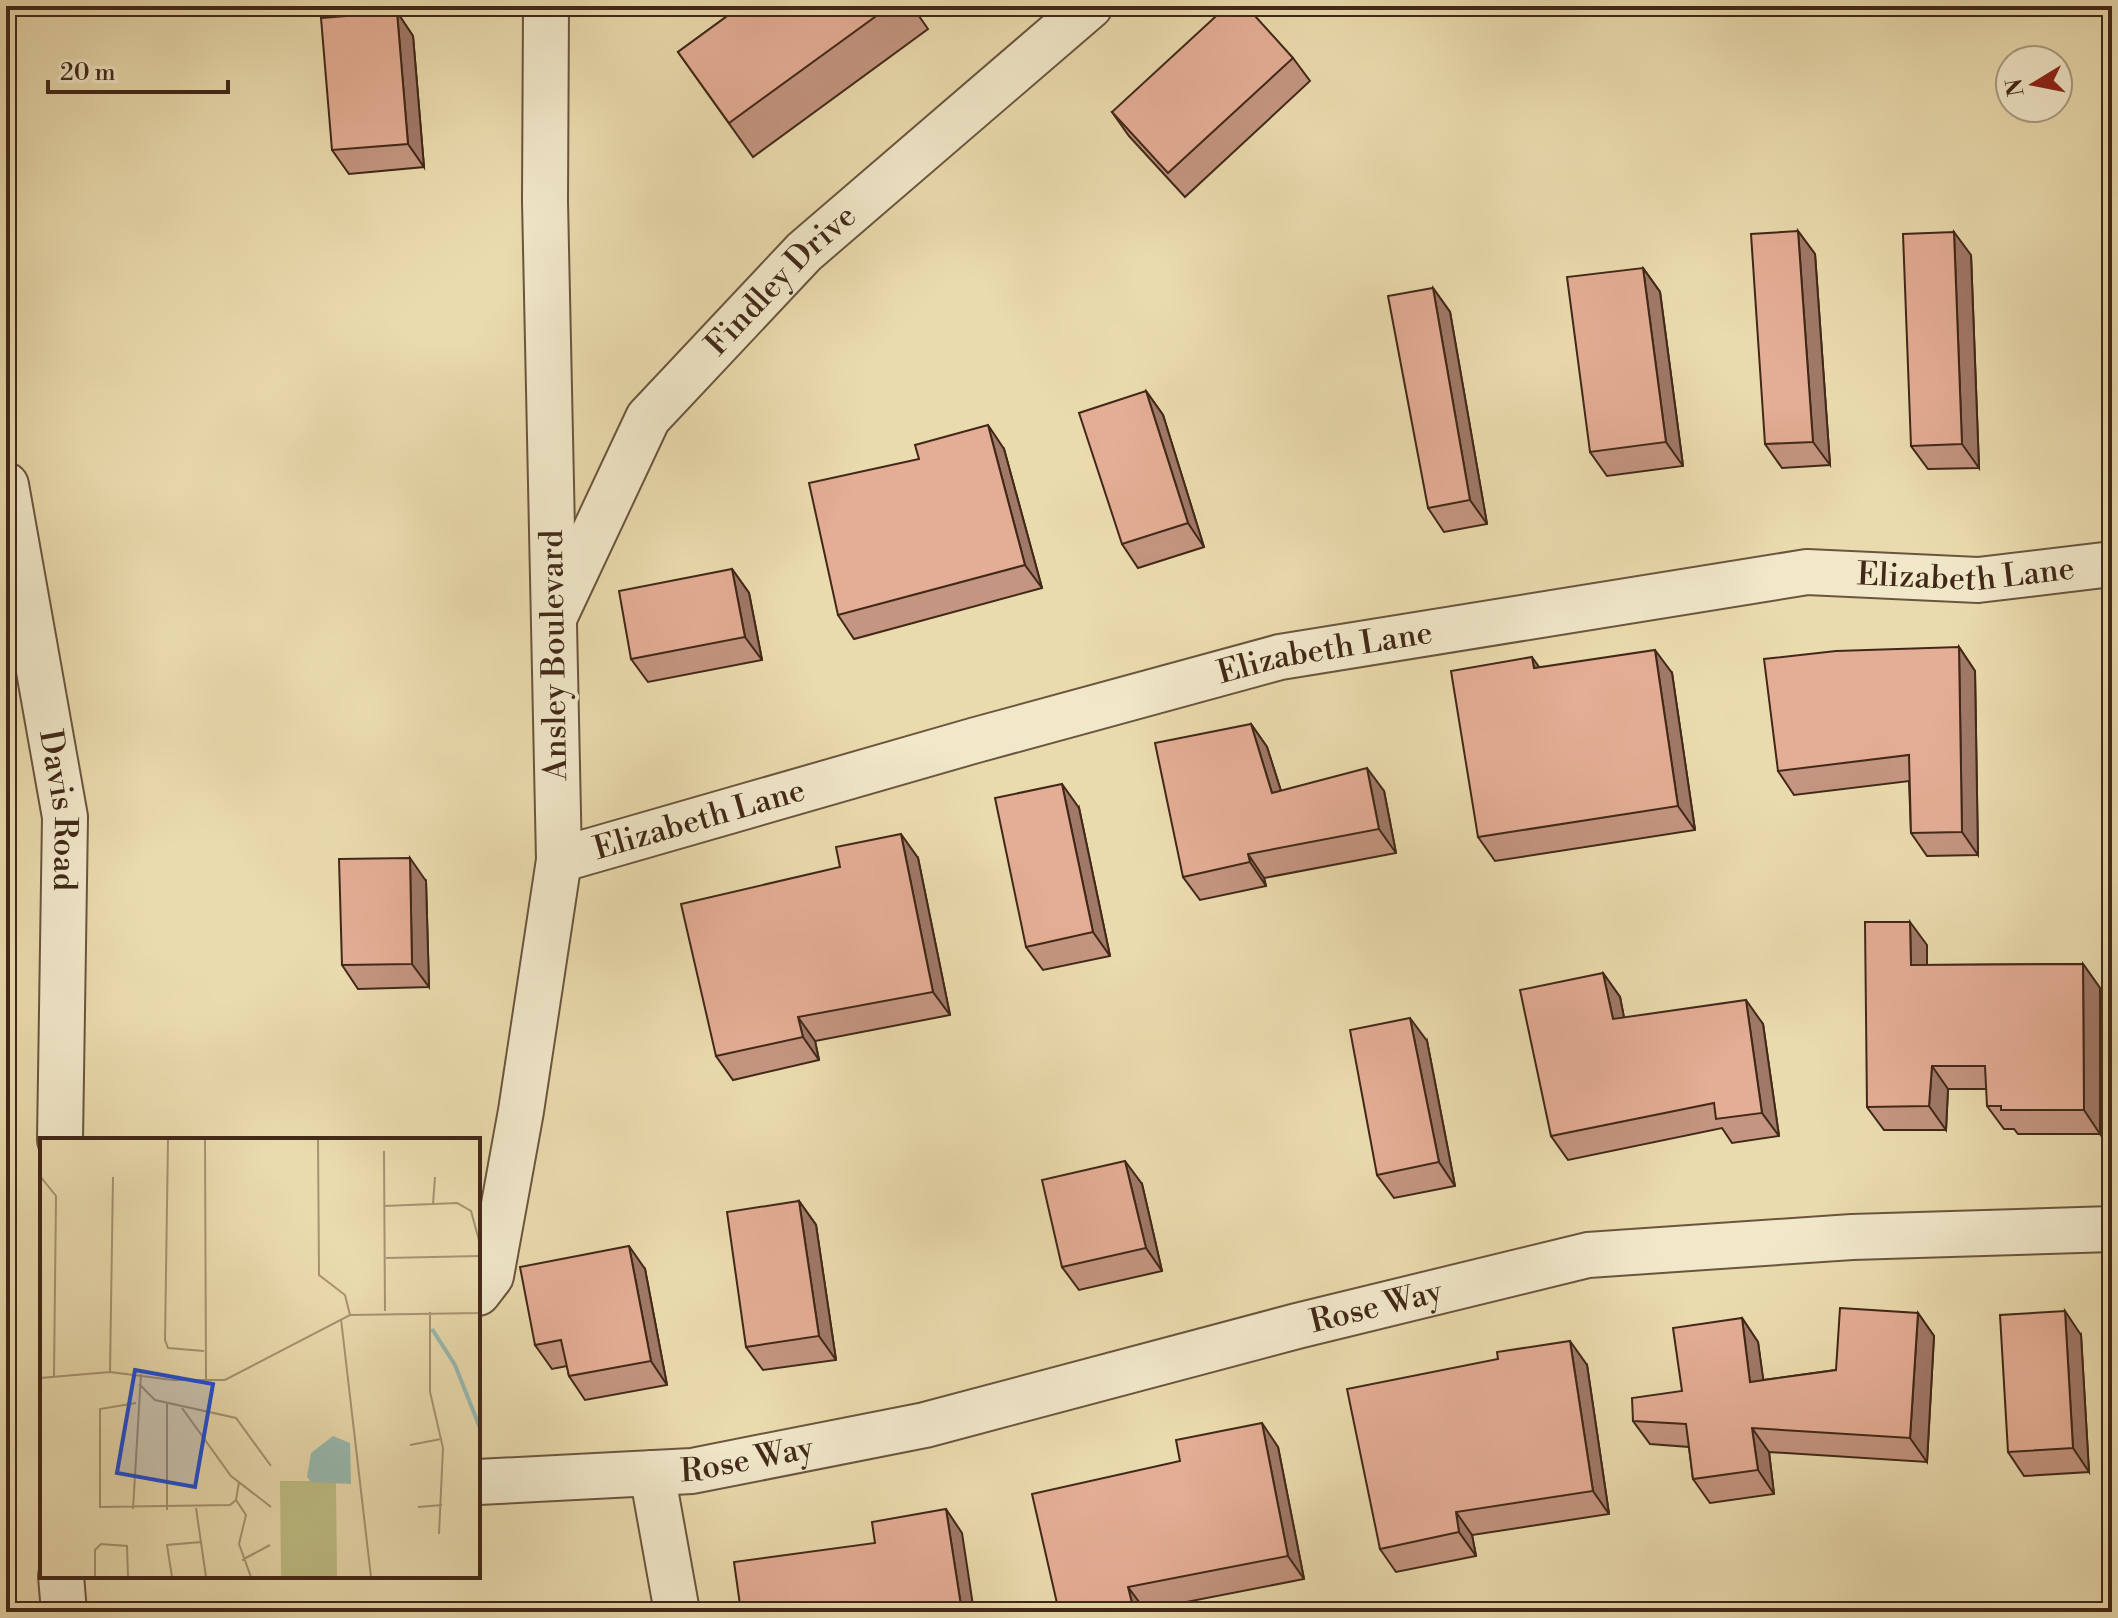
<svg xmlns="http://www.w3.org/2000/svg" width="2118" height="1618" font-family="'Libre Bodoni',serif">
	<rect width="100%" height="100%" fill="#eadbae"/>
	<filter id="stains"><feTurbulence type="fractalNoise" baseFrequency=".0025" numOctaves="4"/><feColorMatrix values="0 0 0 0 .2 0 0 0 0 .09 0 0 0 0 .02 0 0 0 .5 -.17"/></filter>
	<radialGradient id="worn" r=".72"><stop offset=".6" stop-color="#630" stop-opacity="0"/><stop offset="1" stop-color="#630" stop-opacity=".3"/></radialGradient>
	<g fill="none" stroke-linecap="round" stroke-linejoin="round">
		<g stroke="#6b553e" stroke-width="48">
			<g id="street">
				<path id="s1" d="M 6,485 L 65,817 L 60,1140"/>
				<path id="s2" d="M 556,614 L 648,418 L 804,252 L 1090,6"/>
				<path id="s3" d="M 559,860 L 976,740 L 1280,657 L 1807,572 L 1978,580 L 2112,564"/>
				<path d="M 478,1293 L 491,1276 L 521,1111 L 559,860 L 545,201 L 546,6"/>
				<path d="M 652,1473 L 677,1612"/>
				<path id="s4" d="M 478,1482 L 692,1471 L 925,1425 L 1297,1326 L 1588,1255 L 1852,1237 L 2112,1229"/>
				<path d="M 61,1576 L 64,1612"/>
			</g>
		</g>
		<use href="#street" stroke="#f1e8ca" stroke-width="44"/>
	</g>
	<g fill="#c49580" stroke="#412818" stroke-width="2">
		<path d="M 741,6 L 912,6 L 928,29 L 753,157 L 678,52 Z"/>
		<path d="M 1378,6 L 1396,6 L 1386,15 Z"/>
		<path d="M 397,12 L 413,36 L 424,167 L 349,174 L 332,150 Z"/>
		<path d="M 1293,58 L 1310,81 L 1185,197 L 1129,136 L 1112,112 Z"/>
		<path d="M 1798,231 L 1815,254 L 1830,465 L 1782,468 L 1765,444 Z"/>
		<path d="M 1971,255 L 1979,468 L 1928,469 L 1911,446 Z"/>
		<path d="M 1643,268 L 1660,292 L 1683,466 L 1607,476 L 1590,452 Z"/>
		<path d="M 1433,288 L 1450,312 L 1487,524 L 1444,532 L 1428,508 Z"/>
		<path d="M 1146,391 L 1163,415 L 1204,547 L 1138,568 L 1122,544 Z"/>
		<path d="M 1004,449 L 1042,588 L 854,639 L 838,615 Z"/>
		<path d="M 732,569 L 749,593 L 762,660 L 648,682 L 631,659 Z"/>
		<path d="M 1959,647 L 1975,671 L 1978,855 L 1927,856 L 1911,833 L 1909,781 L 1794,795 L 1778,771 Z"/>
		<path d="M 1672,673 L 1695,830 L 1495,861 L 1478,837 Z"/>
		<path d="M 1251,724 L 1267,747 L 1281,791 L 1384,791 L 1396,853 L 1264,878 L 1266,886 L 1200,900 L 1183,877 Z"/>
		<path d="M 1079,808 L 1110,956 L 1043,970 L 1026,947 Z"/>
		<path d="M 918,858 L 950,1015 L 815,1041 L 819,1060 L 733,1080 L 716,1056 Z"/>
		<path d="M 426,881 L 429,987 L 358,989 L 342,965 Z"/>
		<path d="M 1927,945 L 1927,965 L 2083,964 L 2100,988 L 2100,1134 L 2018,1134 L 2014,1129 L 2004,1129 L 1987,1106 L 1987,1089 L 1948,1089 L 1946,1130 L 1884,1130 L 1867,1107 Z"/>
		<path d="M 1603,973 L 1620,997 L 1624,1018 L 1763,1024 L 1779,1136 L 1732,1143 L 1722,1128 L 1568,1160 L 1551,1136 Z"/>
		<path d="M 1427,1041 L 1455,1186 L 1394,1198 L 1377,1175 Z"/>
		<path d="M 1142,1184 L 1162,1271 L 1079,1290 L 1062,1267 Z"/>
		<path d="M 799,1201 L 816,1225 L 836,1360 L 763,1370 L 746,1347 Z"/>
		<path d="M 645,1269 L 667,1385 L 585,1400 L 569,1376 L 567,1366 L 552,1369 L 535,1345 Z"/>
		<path d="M 1918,1313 L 1934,1336 L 1927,1462 L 1769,1452 L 1774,1494 L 1710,1503 L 1693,1479 L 1689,1447 L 1650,1444 L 1633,1421 L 1682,1391 L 1742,1318 L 1758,1342 L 1763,1380 L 1836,1370 Z"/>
		<path d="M 2081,1335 L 2089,1472 L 2024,1476 L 2008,1452 Z"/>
		<path d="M 1587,1365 L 1609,1514 L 1472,1535 L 1476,1556 L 1396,1572 L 1380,1549 Z"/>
		<path d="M 1278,1447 L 1304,1579 L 1145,1610 L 1145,1612 L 1059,1612 L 1180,1461 Z"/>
	</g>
	<g fill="#a07968" stroke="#412818" stroke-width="2">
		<path d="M 397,12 L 413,36 L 424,167 L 408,144 Z"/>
		<path d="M 1798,231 L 1815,254 L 1830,465 L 1813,442 Z"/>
		<path d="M 1954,232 L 1971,255 L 1979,468 L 1962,444 Z"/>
		<path d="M 1643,268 L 1660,292 L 1683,466 L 1666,442 Z"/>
		<path d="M 1433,288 L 1450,312 L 1487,524 L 1470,500 Z"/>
		<path d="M 1146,391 L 1163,415 L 1204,547 L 1188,523 Z"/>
		<path d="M 988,425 L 1004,449 L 1042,588 L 1025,565 Z"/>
		<path d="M 732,569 L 749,593 L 762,660 L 745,637 Z"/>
		<path d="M 1959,647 L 1975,671 L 1978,855 L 1962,832 Z"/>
		<path d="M 1655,650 L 1672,673 L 1695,830 L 1678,806 Z"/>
		<path d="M 1532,657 L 1549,681 L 1534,668 Z"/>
		<path d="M 1251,724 L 1267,747 L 1289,816 L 1272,793 Z"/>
		<path d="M 1367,768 L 1384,791 L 1396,853 L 1379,829 Z"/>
		<path d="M 1062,784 L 1079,808 L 1110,956 L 1093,932 Z"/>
		<path d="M 901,834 L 918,858 L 950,1015 L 933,992 Z"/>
		<path d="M 1248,854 L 1264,878 L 1266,886 L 1250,862 Z"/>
		<path d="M 410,858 L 426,881 L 429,987 L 412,964 Z"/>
		<path d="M 1910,922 L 1927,945 L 1927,988 L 1911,965 Z"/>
		<path d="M 2083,964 L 2100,988 L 2100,1134 L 2084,1110 Z"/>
		<path d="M 1603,973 L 1620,997 L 1629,1043 L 1613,1019 Z"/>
		<path d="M 1746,1000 L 1763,1024 L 1779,1136 L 1762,1113 Z"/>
		<path d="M 798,1017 L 815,1041 L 819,1060 L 803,1037 Z"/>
		<path d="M 1410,1018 L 1427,1041 L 1455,1186 L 1439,1162 Z"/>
		<path d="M 1932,1066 L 1948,1089 L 1946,1130 L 1929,1106 Z"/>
		<path d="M 1125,1161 L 1142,1184 L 1162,1271 L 1146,1248 Z"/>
		<path d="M 799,1201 L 816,1225 L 836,1360 L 819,1336 Z"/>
		<path d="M 629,1246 L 645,1269 L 667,1385 L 651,1361 Z"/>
		<path d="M 2065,1311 L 2081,1335 L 2089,1472 L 2073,1448 Z"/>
		<path d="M 1918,1313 L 1934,1336 L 1927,1462 L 1910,1438 Z"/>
		<path d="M 1742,1318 L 1758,1342 L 1767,1406 L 1750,1382 Z"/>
		<path d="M 1570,1341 L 1587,1365 L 1609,1514 L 1593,1491 Z"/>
		<path d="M 1262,1423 L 1278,1447 L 1304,1579 L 1288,1556 Z"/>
		<path d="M 1752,1428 L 1769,1452 L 1774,1494 L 1758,1470 Z"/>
		<path d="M 946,1509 L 962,1533 L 974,1612 L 962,1612 Z"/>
		<path d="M 1456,1512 L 1472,1535 L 1476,1556 L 1459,1532 Z"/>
		<path d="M 1128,1587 L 1145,1610 L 1145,1612 L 1135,1612 L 1134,1611 Z"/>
	</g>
	<g fill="#e4ad95" stroke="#412818" stroke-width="2">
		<path d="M 741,6 L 890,6 L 729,123 L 678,52 Z"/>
		<path d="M 1227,6 L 1246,6 L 1293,58 L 1168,173 L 1112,112 Z"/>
		<path d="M 397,12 L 408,144 L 332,150 L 321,18 Z"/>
		<path d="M 1798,231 L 1813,442 L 1765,444 L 1751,234 Z"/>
		<path d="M 1954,232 L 1962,444 L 1911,446 L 1903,234 Z"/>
		<path d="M 1643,268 L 1666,442 L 1590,452 L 1567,277 Z"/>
		<path d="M 1433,288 L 1470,500 L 1428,508 L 1388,296 Z"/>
		<path d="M 1146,391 L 1188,523 L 1122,544 L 1079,413 Z"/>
		<path d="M 988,425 L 1025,565 L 838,615 L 809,483 L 919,459 L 915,445 Z"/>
		<path d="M 732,569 L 745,637 L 631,659 L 619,591 Z"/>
		<path d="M 1959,647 L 1962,832 L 1911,833 L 1909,755 L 1778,771 L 1764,659 L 1836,651 Z"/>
		<path d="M 1655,650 L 1678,806 L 1478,837 L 1451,671 L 1532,657 L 1534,668 Z"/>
		<path d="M 1251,724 L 1272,793 L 1367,768 L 1379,829 L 1248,854 L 1250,862 L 1183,877 L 1155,743 Z"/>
		<path d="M 1062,784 L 1093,932 L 1026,947 L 995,798 Z"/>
		<path d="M 901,834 L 933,992 L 798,1017 L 803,1037 L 716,1056 L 681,904 L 840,867 L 836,847 Z"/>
		<path d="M 410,858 L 412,964 L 342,965 L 339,859 Z"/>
		<path d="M 1865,922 L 1910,922 L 1911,965 L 2083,964 L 2084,1110 L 2001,1110 L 2001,1106 L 1987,1106 L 1985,1066 L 1932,1066 L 1929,1106 L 1867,1107 Z"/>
		<path d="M 1603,973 L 1613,1019 L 1746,1000 L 1762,1113 L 1716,1119 L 1714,1103 L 1551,1136 L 1520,990 Z"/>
		<path d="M 1410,1018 L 1439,1162 L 1377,1175 L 1350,1030 Z"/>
		<path d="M 1125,1161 L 1146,1248 L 1062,1267 L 1042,1180 Z"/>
		<path d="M 799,1201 L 819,1336 L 746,1347 L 727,1212 Z"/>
		<path d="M 629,1246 L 651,1361 L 569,1376 L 561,1340 L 535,1345 L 520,1267 Z"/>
		<path d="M 1840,1308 L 1918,1313 L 1910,1438 L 1752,1428 L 1758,1470 L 1693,1479 L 1686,1424 L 1633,1421 L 1632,1398 L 1682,1391 L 1673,1328 L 1742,1318 L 1750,1382 L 1836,1370 Z"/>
		<path d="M 2065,1311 L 2073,1448 L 2008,1452 L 2000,1315 Z"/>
		<path d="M 1570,1341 L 1593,1491 L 1456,1512 L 1459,1532 L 1380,1549 L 1347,1389 L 1498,1359 L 1497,1352 Z"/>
		<path d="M 1262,1423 L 1288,1556 L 1128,1587 L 1134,1611 L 1128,1612 L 1059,1612 L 1032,1494 L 1180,1461 L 1176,1440 Z"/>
		<path d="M 946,1509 L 962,1612 L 741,1612 L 734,1562 L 875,1543 L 872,1522 Z"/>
	</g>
	<g text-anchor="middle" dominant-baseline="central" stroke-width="8" stroke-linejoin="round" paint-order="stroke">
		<g font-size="32" fill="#412818" stroke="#f1e8ca">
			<text stroke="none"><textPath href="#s2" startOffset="408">Findley Drive</textPath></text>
			<text stroke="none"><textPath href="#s3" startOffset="1442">Elizabeth Lane</textPath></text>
			<text stroke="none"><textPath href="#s3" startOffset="794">Elizabeth Lane</textPath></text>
			<text transform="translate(554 655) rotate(-91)">Ansley Boulevard</text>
			<text stroke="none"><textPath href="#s1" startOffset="330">Davis Road</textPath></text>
			<text stroke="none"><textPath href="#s3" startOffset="146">Elizabeth Lane</textPath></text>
			<text stroke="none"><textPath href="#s4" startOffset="918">Rose Way</textPath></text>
			<text stroke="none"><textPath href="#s4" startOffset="270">Rose Way</textPath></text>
		</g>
	</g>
	<g transform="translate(40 1138)">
		<rect width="440" height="440" fill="#eadbae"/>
		<path d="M 240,343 L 296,343 L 297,439 L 241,439 Z" fill="#bebe85"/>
		<path d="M 293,298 L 310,305 L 311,346 L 271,344 L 267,339 L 271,315 Z" fill="#98bab0"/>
		<path fill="none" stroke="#98bab0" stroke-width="4" d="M 392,191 L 415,227 L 440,290"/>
		<path fill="none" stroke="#a69372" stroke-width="2" d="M 128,1 L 125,202 L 128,210 L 164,213M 165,1 L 166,242M 278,1 L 279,137 L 305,157 L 310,177M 344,13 L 345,173M 0,38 L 16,58 L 14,238M 393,66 L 395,39M 344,68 L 417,65 L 431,73 L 440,106M 346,120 L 440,118M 390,174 L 390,254 L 403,310 L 399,396M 440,175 L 440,139M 301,181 L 331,439M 70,234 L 73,39M 0,240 L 70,234 L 133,242 L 185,242 L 310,177 L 440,175M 99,246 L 115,262 L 196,280 L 231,328M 96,265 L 60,271 L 60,369 L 190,367 L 196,362 L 199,344M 142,270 L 191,338 L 231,369M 370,307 L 401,301M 196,362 L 206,377 L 199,406 L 211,439M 378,369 L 402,367M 156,370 L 166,439M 93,371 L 101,236M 127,372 L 127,266M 202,422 L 230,407M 55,439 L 55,412 L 61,406 L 87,408 L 88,439M 132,439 L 127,407 L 161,404"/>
		<path fill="#1d4ed8" fill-opacity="0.15" stroke="#1d4ed8" stroke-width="4" d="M 95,232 L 173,246 L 155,349 L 77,335 Z"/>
		<rect width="440" height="440" fill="none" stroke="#412818" stroke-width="4"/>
	</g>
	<rect width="2118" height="1618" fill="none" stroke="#eadbae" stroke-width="32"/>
	<rect x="8" y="8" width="2102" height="1602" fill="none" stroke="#412818" stroke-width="4"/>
	<rect x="16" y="16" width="2086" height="1586" fill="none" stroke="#412818" stroke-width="2"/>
	<g transform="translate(2034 84) rotate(260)"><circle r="38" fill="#f1e8ca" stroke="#ab9b83" stroke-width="2"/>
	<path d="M0-6L14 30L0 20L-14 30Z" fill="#8f2418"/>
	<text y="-12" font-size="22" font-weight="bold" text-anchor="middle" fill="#412818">N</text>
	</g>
	<path d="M48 80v12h180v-12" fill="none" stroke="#412818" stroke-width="4"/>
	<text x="60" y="80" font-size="24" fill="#412818" stroke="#f1e8ca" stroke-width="6" paint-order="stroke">20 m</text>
	<rect width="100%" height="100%" filter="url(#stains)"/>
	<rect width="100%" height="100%" fill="url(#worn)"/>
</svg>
